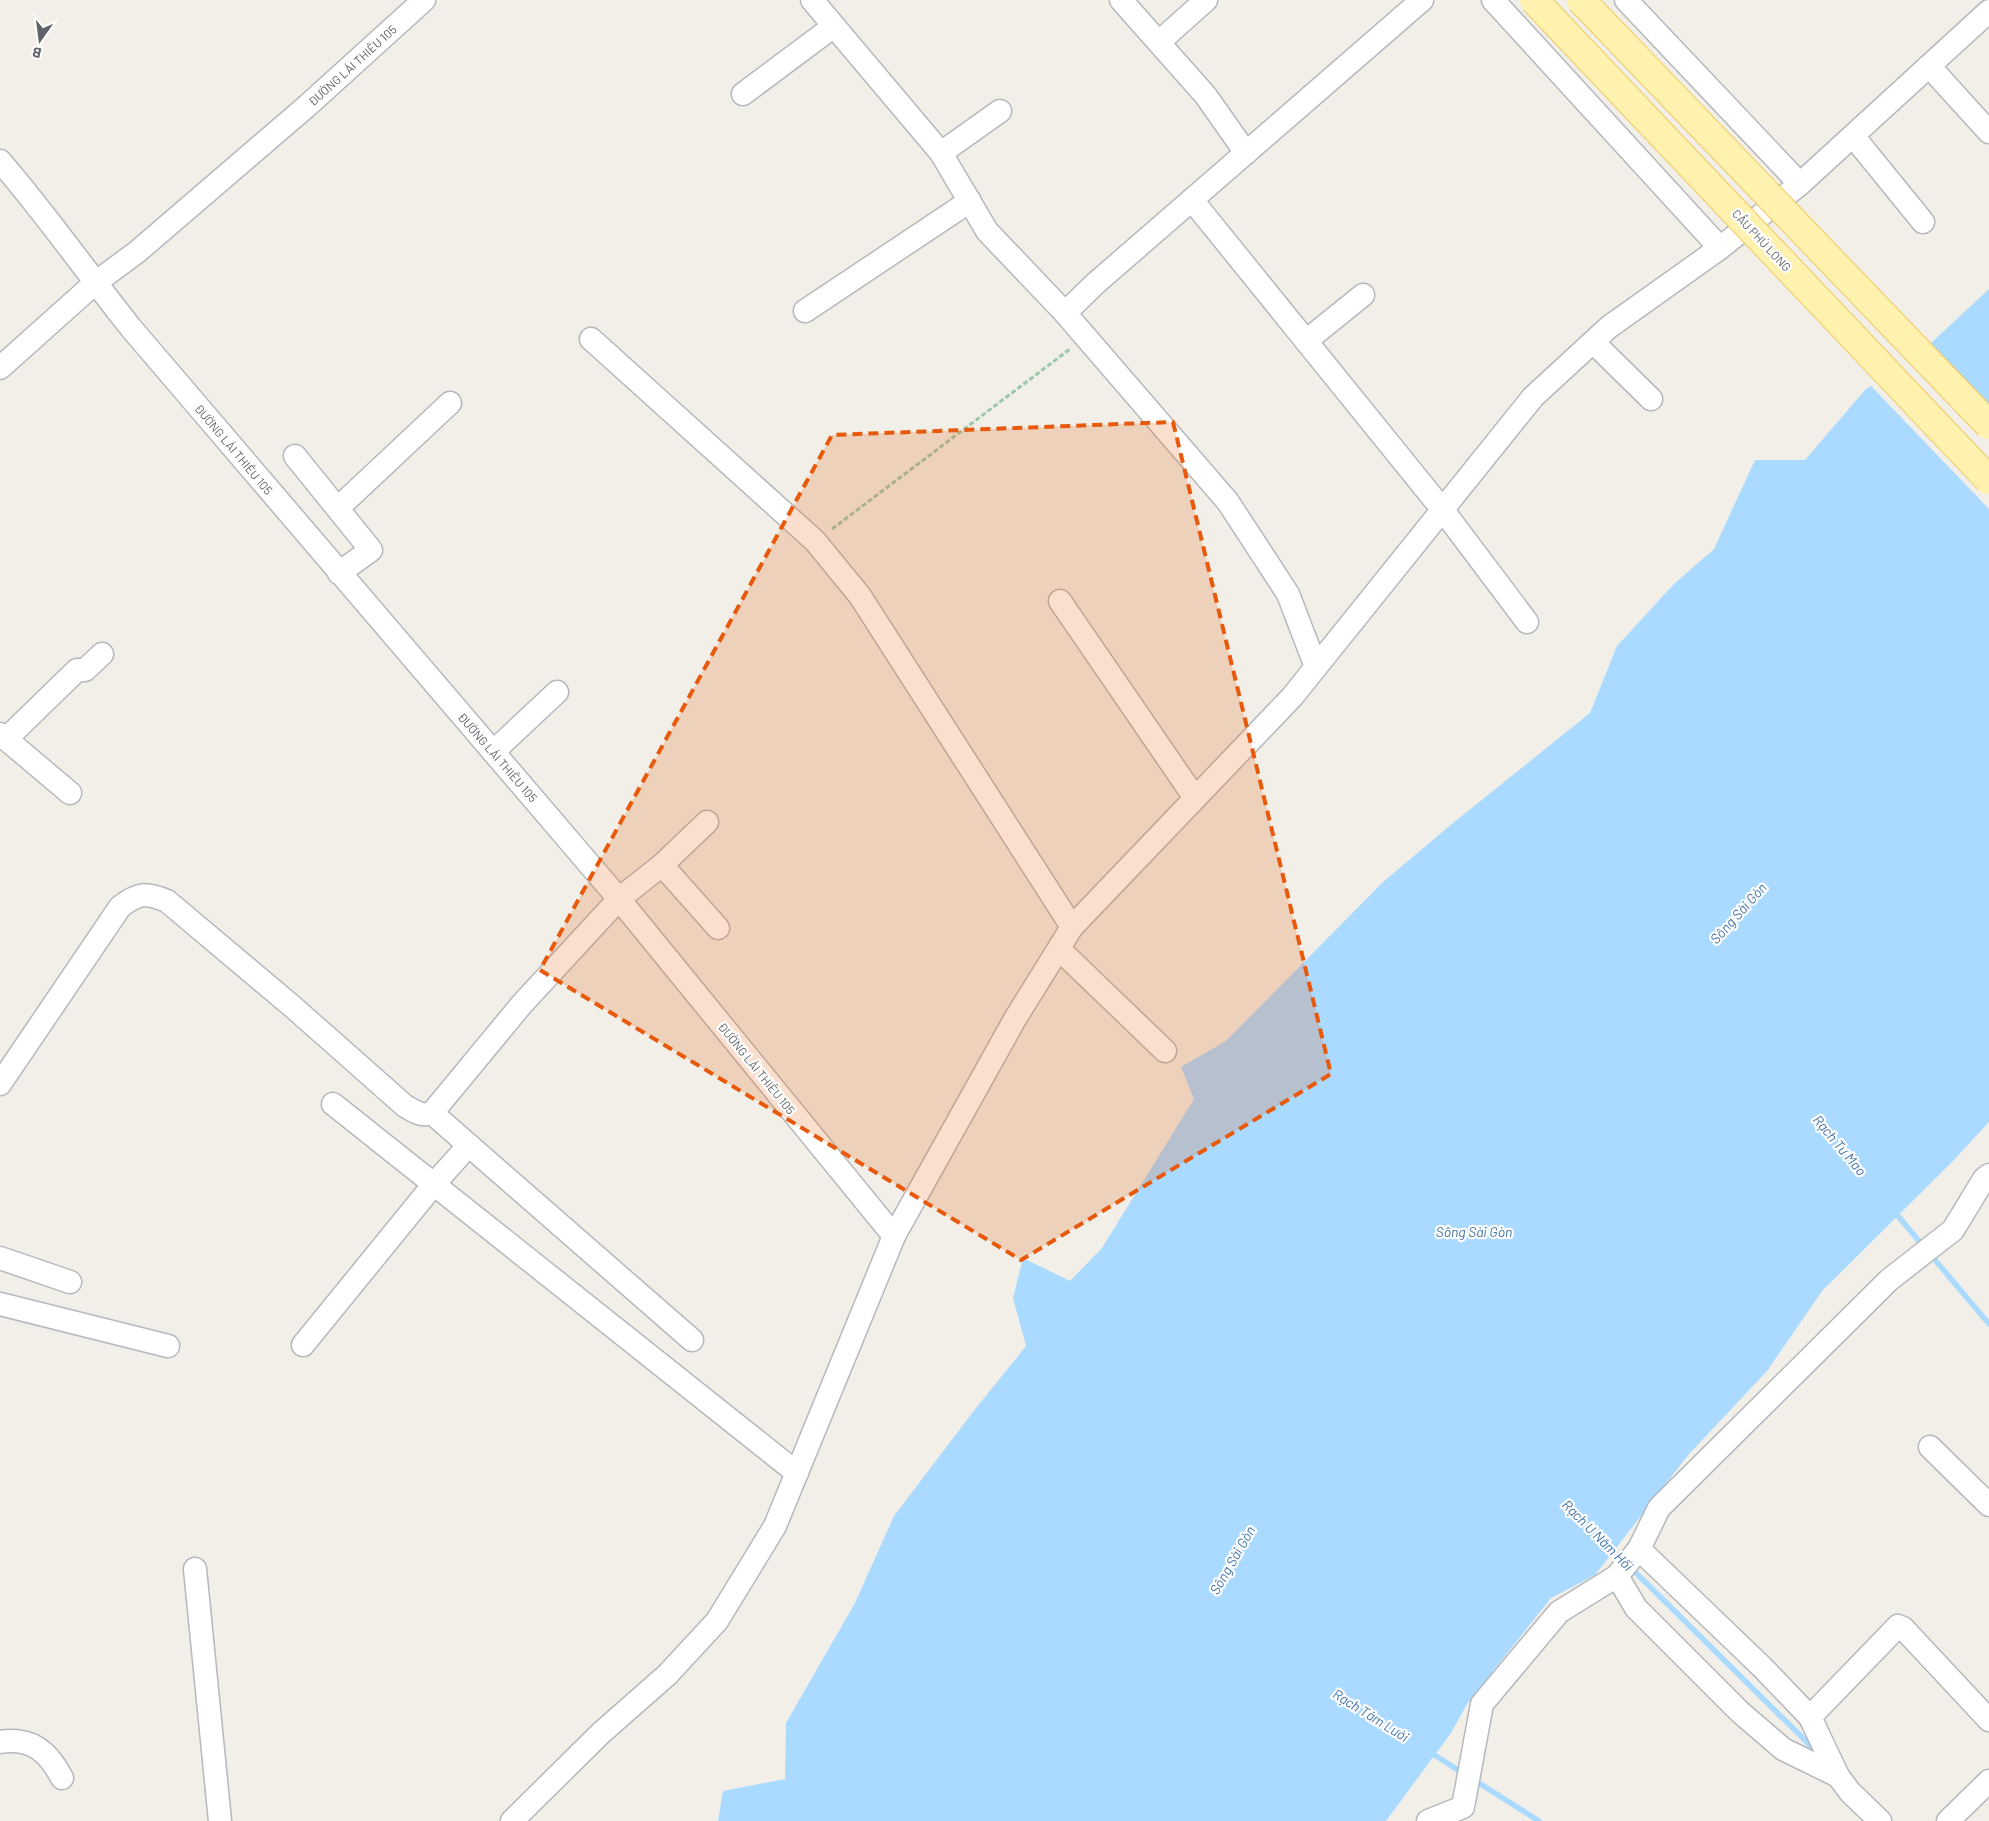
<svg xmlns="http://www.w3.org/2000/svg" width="1989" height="1821" font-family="Barlow,sans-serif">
	<rect width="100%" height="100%" fill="#f1efe8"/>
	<path fill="#aadaff" d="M 1989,289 L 1989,1122 L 1951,1163 L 1822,1291 L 1767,1371 L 1689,1454 L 1595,1575 L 1551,1598 L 1467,1704 L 1451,1733 L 1386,1821 L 718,1821 L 723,1791 L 785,1779 L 786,1723 L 855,1603 L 894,1516 L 976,1408 L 1026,1346 L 1013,1298 L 1023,1258 L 1070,1281 L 1102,1248 L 1194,1099 L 1181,1067 L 1226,1041 L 1382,883 L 1453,823 L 1590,713 L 1617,646 L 1674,584 L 1714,549 L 1755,460 L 1805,460 L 1865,390 L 1930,344 Z"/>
	<path fill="#f1efe8" d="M 1928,341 L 1989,404 L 1989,509 L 1869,384 Z"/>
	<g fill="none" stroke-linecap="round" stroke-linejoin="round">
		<g stroke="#aadaff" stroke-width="5.5">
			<path d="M 1893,1210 L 1924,1247"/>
			<path d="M 1930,1254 L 1989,1324"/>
			<path d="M 1609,1546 L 1624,1561"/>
			<path d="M 1630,1567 L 1816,1751"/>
			<path d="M 1430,1752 L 1464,1774"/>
			<path d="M 1474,1780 L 1539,1821"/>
		</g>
		<g stroke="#b5b8bc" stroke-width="25">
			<g id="minor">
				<path d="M 812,0 L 941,153 L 987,231 L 1065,313 L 1096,283 L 1422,0"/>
				<path d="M 1121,0 L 1206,96 L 1246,153"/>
				<path d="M 1493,0 L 1720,248"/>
				<path d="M 1626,0 L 1800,184"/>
				<path d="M 1159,42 L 1206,0"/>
				<path d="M 1929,66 L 1989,132"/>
				<path d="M 743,94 L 834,26"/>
				<path d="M 1853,136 L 1923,222"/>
				<path d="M 941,153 L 1000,111"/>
				<path d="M 0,161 C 46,214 87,273 131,328 L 619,899 L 894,1236"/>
				<path d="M 1192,200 L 1442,509 L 1527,622"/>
				<path d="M 805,311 L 970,201"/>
				<path d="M 1065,313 L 1228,502 L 1288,594 L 1316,667"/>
				<path d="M 591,339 L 815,541 L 860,596 L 1072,927"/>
				<path d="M 1306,341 L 1363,295"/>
				<path d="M 1593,342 L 1651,399"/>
				<path d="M 0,368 L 95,283 L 137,252 L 307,106 L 424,0"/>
				<path d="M 295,456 L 371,550 L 339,573"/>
				<path d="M 338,508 L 450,403"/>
				<path d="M 1060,601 L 1195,798"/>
				<path d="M 0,734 L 70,793"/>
				<path d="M 6,739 L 77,670 L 85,670 L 102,654"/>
				<path d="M 493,752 L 557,692"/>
				<path d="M 662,865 L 707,822"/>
				<path d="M 1059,949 L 1165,1051"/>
				<path d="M 0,1084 L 120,907 C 138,893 146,892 167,901 L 293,1007 L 405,1106 C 414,1111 422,1117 432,1113 L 522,1004 L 619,899 L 662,865 L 718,928"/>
				<path d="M 333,1104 L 797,1473"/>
				<path d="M 432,1113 L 692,1340"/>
				<path d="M 0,1258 L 70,1282"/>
				<path d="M 0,1304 L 168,1346"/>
				<path d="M 303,1345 L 434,1184 L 469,1145"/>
				<path d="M 1930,1447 L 1989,1505"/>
				<path d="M 1639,1549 L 1762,1667 L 1810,1717 L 1838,1776 L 1850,1792 L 1880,1821"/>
				<path d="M 195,1569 L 220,1821"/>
				<path d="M 1617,1576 L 1636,1608 L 1740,1712 L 1783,1749 L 1838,1776"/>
				<path d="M 1810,1717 L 1898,1626 L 1903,1628 L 1989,1720"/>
				<path d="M 0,1742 C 31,1737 48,1751 62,1778"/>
				<path d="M 512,1821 L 601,1733 L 667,1675 L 717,1621 L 775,1526 L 894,1236 L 1015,1019 L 1072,927 L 1292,697 L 1533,397 L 1609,327 L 1720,248 L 1800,184 L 1989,11"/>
				<path d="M 1428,1821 L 1463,1807 L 1482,1704 L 1559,1612 L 1617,1576 L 1639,1549 L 1659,1508 L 1889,1280 L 1953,1230 L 1984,1179 L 1989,1175"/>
				<path d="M 1948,1821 L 1989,1781"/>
			</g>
		</g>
		<path stroke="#9cc7a9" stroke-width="3" stroke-dasharray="5 2.5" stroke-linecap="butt" d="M 832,529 L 1070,349"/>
		<use href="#minor" stroke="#fff" stroke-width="22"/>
		<g stroke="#f2c960" stroke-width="30" stroke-linecap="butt">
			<g id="major-bridge">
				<path d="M 1534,0 L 1989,480"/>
				<path d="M 1581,0 L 1989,425"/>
			</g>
		</g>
		<use href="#major-bridge" stroke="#fff2af" stroke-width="28"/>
	</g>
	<path fill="#e8590c" fill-opacity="0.2" stroke="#e8590c" stroke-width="4" stroke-dasharray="10 6" stroke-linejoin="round" d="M 1173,422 L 1331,1074 L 1021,1260 L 540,970 L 832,435 Z"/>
	<g text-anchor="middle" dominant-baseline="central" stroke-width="4.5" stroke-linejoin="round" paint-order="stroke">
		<g font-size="12" fill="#5f6368" stroke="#fff">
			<text transform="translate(352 65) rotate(-42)">ĐƯỜNG LÁI THIÊU 105</text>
			<text transform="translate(1762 240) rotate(47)">CẦU PHÚ LONG</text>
			<text transform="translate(234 449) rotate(50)">ĐƯỜNG LÁI THIÊU 105</text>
			<text transform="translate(498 757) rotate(49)">ĐƯỜNG LÁI THIÊU 105</text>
			<text transform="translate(757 1068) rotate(51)">ĐƯỜNG LÁI THIÊU 105</text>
		</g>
		<g font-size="14" font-style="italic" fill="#4174aa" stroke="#fff">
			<text transform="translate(1738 913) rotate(-48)">Sông Sài Gòn</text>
			<text transform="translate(1840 1145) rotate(50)">Rạch Tư Mao</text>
			<text x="1474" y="1231">Sông Sài Gòn</text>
			<text transform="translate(1598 1535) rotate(45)">Rạch U Năm Hối</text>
			<text transform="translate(1232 1560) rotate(-60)">Sông Sài Gòn</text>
			<text transform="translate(1371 1715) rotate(32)">Rạch Tám Lưới</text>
		</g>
	</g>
	<g transform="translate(40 40) rotate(194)" stroke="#ffffff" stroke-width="4" paint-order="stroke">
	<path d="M0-4L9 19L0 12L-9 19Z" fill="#5f6368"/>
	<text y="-8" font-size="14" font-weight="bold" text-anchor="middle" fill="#5f6368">B</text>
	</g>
</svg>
